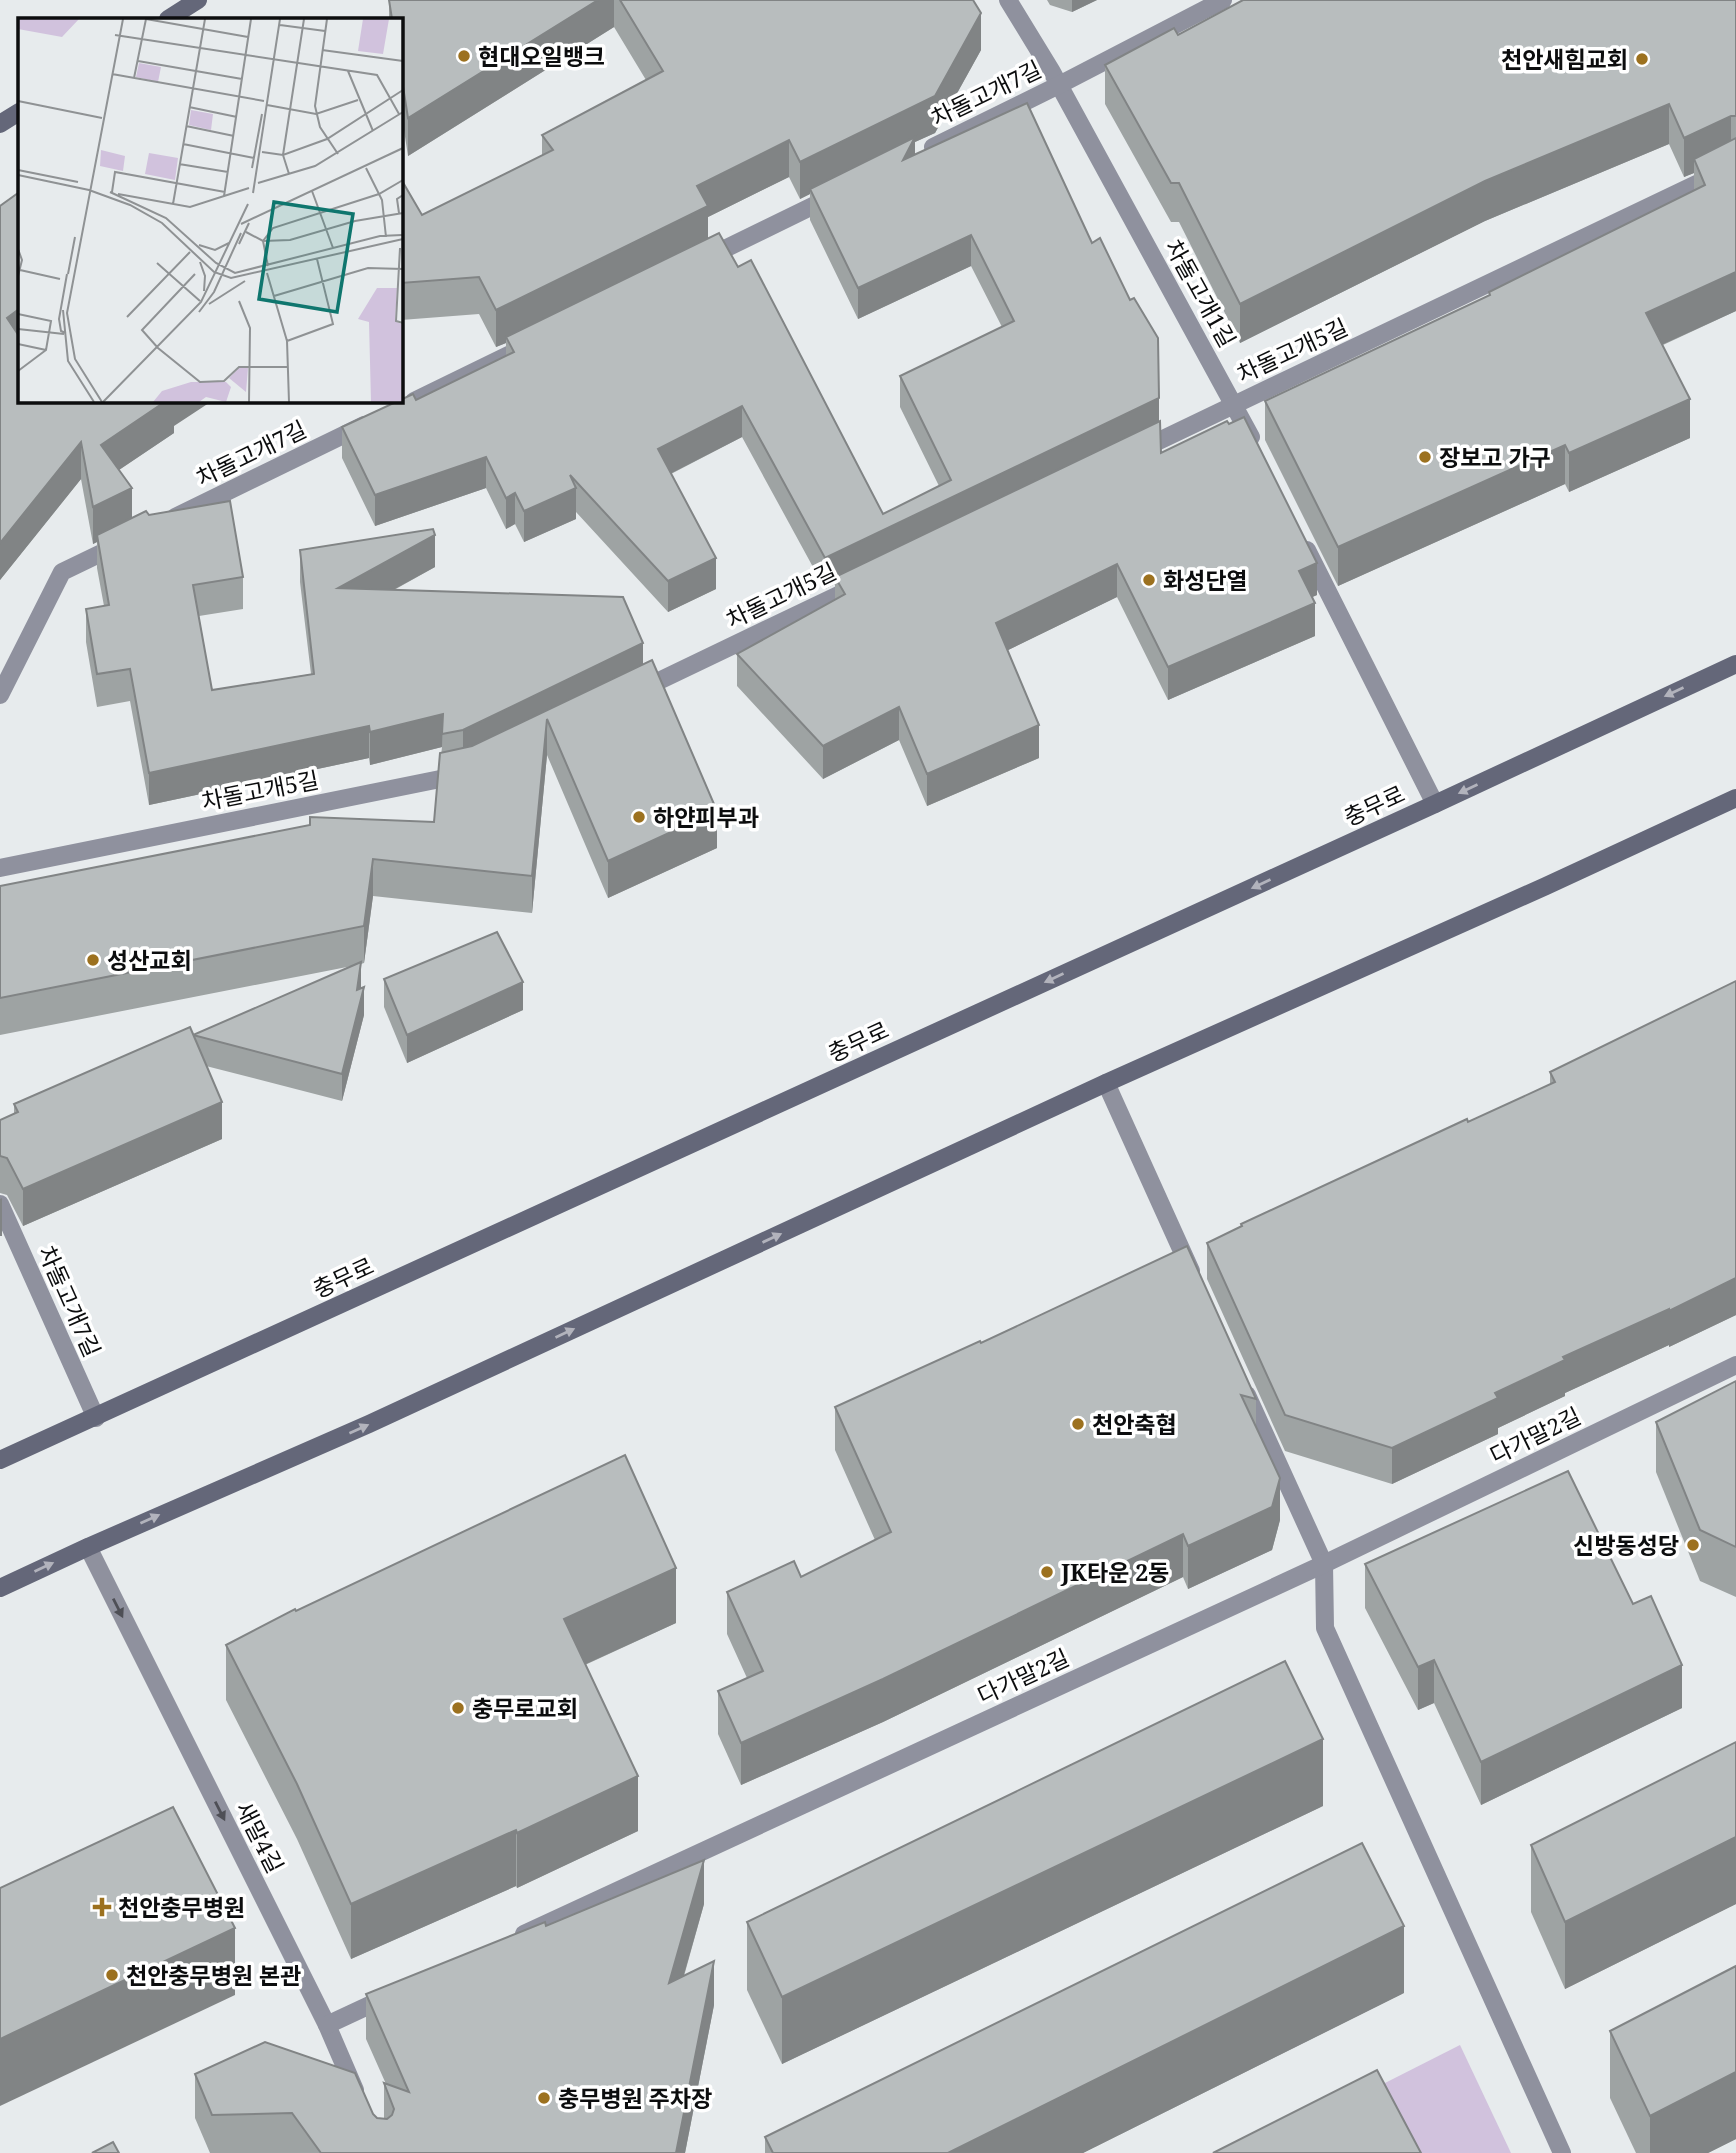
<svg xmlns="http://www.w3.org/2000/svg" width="1736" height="2153" font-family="'Noto Serif','Noto Sans KR',serif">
	<rect width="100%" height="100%" fill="#e7ebed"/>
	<path fill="#d1c2dd" d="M 1460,2045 L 1511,2153 L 1386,2153 L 1377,2137 L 1385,2083 Z"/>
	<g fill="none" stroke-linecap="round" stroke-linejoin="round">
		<g stroke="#8f919e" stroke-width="18">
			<path d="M 1008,0 L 1052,72 L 1251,437"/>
			<path d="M 933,147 L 1059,85 L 1223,0"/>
			<path d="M 706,258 L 829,198"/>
			<path d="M 414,401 L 527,346"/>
			<path d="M 1142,449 L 1736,165"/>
			<path d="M 175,517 L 364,425"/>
			<path d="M 1307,550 L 1435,804"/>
			<path d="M 640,690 L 855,587"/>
			<path d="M 0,695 L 62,572 L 118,545"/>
			<path d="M 0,868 L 460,775"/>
			<path d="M 1106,1083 L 1191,1271"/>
			<path d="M 0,1204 L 96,1418"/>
			<path d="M 1247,1395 L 1324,1564 L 1325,1628 L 1562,2153"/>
			<path d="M 88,1547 L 327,2025 L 355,2090"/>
			<path d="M 524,1934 L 1324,1564 L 1736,1365"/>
			<path d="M 327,2025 L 387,1997"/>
		</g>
		<g stroke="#646779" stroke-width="18">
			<path d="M 168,19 L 198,0"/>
			<path d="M 0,124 L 19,112"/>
			<path d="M 0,1460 L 1435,804 L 1736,664"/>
			<path d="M 0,1588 L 88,1547 L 369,1424 L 1106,1083 L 1546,886 L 1736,798"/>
		</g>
	</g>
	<g fill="#9ea3a3" fill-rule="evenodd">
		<path d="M 389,0 L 973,0 L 981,50 L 935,133 L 915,142 L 915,154 L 1159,421 L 1161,453 L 1317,595 L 1312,597 L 1315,636 L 1168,700 L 1117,597 L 1008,650 L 1039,758 L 927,806 L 899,740 L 823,779 L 737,686 L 737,654 L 835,599 L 835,584 L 825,589 L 742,437 L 671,474 L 716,589 L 668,612 L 576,512 L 576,519 L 524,542 L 515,524 L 506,529 L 486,488 L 375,526 L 342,458 L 342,427 L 416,400 L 506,356 L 506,343 L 496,347 L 479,314 L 401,320 L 401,179 L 422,215 L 542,156 L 542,135 L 646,80 L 614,27 L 408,156 L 401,111 L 401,19 L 389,19 ZM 789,177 L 800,199 L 810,194 L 810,220 L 858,319 L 971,266 L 1002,327 L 900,376 L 900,407 L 939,486 L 883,514 L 738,267 L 708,238 L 708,217 Z"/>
		<path d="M 1047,0 L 1097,0 L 1072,12 L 1050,5 Z"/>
		<path d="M 1736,0 L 1736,311 L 1663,345 L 1690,438 L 1569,492 L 1565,484 L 1338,586 L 1265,440 L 1265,401 L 1489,295 L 1489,292 L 1694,191 L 1694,173 L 1684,177 L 1669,144 L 1485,221 L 1240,343 L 1179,222 L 1171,222 L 1105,104 L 1105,65 L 1178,35 Z"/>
		<path d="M 0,206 L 19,401 L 174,426 L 174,433 L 119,470 L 132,518 L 149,515 L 243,577 L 243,609 L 199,616 L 212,690 L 311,674 L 300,582 L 300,550 L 435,567 L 394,590 L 643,664 L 717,848 L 608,898 L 547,755 L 532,913 L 373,896 L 364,963 L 361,964 L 361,989 L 364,1015 L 342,1101 L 206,1066 L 222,1139 L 23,1226 L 7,1195 L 0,1193 L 0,1120 L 14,1114 L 14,1104 L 193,1036 L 352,966 L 0,1035 L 0,886 L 434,822 L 442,747 L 370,765 L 369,758 L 149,805 L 130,701 L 97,707 L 86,642 L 86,609 L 104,606 L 97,568 L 97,542 L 93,544 L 81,479 L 0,580 Z"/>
		<path d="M 384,979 L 523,1010 L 407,1063 L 384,1007 Z"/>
		<path d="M 1736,981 L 1736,1315 L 1669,1347 L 1669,1345 L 1565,1393 L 1565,1396 L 1498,1428 L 1498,1434 L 1392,1484 L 1285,1451 L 1207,1279 L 1207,1243 L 1241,1227 L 1241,1224 L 1550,1085 L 1550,1072 Z"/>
		<path d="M 1187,1246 L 1256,1399 L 1256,1427 L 1280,1520 L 1272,1550 L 1188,1589 L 1183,1577 L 883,1722 L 741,1785 L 718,1734 L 718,1691 L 747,1678 L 727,1634 L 727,1592 L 801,1577 L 875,1540 L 835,1450 L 835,1407 L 981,1343 Z"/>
		<path d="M 1736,1381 L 1736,1597 L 1700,1581 L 1656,1472 L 1656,1422 Z"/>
		<path d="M 1365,1564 L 1633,1604 L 1682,1708 L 1481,1805 L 1434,1703 L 1418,1710 L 1365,1608 Z"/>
		<path d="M 296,1611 L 676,1623 L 585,1665 L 638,1831 L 517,1888 L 516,1886 L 351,1959 L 297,1839 L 226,1700 L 226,1645 Z"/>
		<path d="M 1736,1742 L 1736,1904 L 1565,1989 L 1531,1912 L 1531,1845 Z"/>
		<path d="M 1323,1806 L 782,2064 L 747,1990 L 747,1922 Z"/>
		<path d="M 704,1904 L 684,1976 L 714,2005 L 685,2153 L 210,2153 L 195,2118 L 195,2074 L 373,2114 L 377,2118 L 384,2119 L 384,2083 L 386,2084 L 366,2039 L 366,1994 L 546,1926 Z"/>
		<path d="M 1404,1993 L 1083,2153 L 765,2153 L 765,2137 Z"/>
		<path d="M 1610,2031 L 1736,2139 L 1708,2153 L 1636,2153 L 1610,2098 Z"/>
	</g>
	<g fill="#818485">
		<path d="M 598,0 L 614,0 L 614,27 L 408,156 L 408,118 Z"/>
		<path d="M 1072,0 L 1097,0 L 1072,12 Z"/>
		<path d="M 981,13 L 981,50 L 935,133 L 915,142 L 915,168 L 810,189 L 810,194 L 800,199 L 800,162 Z"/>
		<path d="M 1669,104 L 1669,144 L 1485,221 L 1240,343 L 1240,304 L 1485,181 Z"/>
		<path d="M 1731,116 L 1731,155 L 1694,159 L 1694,173 L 1684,177 L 1684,138 Z"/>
		<path d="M 789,140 L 789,177 L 708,217 L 708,244 L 506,337 L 506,343 L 496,347 L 496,310 L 697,186 Z"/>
		<path d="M 971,235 L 971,266 L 858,319 L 858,288 Z"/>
		<path d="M 1736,272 L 1736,311 L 1646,352 L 1646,313 Z"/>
		<path d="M 19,309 L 19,346 L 7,318 Z"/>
		<path d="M 1159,398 L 1159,429 L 835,577 L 835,584 L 825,589 L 825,558 Z"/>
		<path d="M 1690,399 L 1690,438 L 1569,492 L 1569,453 Z"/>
		<path d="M 166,401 L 212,401 L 174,426 L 174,433 L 101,482 L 101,445 Z"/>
		<path d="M 742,406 L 742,437 L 658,480 L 658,449 Z"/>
		<path d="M 81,442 L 81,479 L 0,580 L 0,543 Z"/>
		<path d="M 1565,445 L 1565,484 L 1338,586 L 1338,547 Z"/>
		<path d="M 486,457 L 486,488 L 375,526 L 375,495 Z"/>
		<path d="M 132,488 L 132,525 L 97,535 L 97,542 L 93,544 L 93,507 Z"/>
		<path d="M 576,488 L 576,519 L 524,542 L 524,511 Z"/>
		<path d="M 515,493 L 515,524 L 506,529 L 506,498 Z"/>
		<path d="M 435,535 L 435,567 L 338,620 L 338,588 Z"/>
		<path d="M 716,558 L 716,589 L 668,612 L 668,581 Z"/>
		<path d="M 1317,563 L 1317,595 L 1299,603 L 1299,571 Z"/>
		<path d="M 1117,564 L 1117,597 L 996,656 L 996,623 Z"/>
		<path d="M 1315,603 L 1315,636 L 1168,700 L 1168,667 Z"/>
		<path d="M 643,643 L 643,676 L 547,719 L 547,755 L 532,913 L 532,876 L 463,762 L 463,730 Z"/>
		<path d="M 899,707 L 899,740 L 823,779 L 823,746 Z"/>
		<path d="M 443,714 L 442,747 L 370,765 L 370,732 Z"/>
		<path d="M 1039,725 L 1039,758 L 927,806 L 927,774 Z"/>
		<path d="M 369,726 L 369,758 L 149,805 L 149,773 Z"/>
		<path d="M 717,811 L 717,848 L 608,898 L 608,861 Z"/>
		<path d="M 373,859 L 373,896 L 364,963 L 364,926 Z"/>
		<path d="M 361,962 L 361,989 L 364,987 L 364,1015 L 342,1101 L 342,1074 L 357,990 Z"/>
		<path d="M 523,982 L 523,1010 L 407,1063 L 407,1035 Z"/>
		<path d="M 222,1102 L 222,1139 L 23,1226 L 23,1189 Z"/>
		<path d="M 2,1198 L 2,1236 L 0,1236 L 0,1199 Z"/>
		<path d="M 1736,1278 L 1736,1315 L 1669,1347 L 1669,1311 Z"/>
		<path d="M 1669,1309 L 1669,1345 L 1565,1393 L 1565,1396 L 1498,1428 L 1498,1434 L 1392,1484 L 1392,1448 L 1563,1357 Z"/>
		<path d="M 1280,1478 L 1280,1520 L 1272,1550 L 1188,1589 L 1188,1546 Z"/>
		<path d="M 1183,1534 L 1183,1577 L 883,1722 L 741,1785 L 741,1743 Z"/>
		<path d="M 676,1568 L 676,1623 L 564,1674 L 564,1619 Z"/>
		<path d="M 1434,1660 L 1434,1703 L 1418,1710 L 1418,1667 Z"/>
		<path d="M 1682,1665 L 1682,1708 L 1481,1805 L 1481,1762 Z"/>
		<path d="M 1323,1739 L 1323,1806 L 782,2064 L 782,1997 Z"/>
		<path d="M 638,1776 L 638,1831 L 517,1888 L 517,1833 Z"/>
		<path d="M 516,1830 L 516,1886 L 351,1959 L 351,1904 Z"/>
		<path d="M 1736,1837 L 1736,1904 L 1565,1989 L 1565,1922 Z"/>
		<path d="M 704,1860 L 704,1904 L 669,2027 L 669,1983 Z"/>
		<path d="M 1404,1926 L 1404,1993 L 1083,2153 L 948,2153 Z"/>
		<path d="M 235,1928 L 235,1995 L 0,2106 L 0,2039 Z"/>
		<path d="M 714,1961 L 714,2005 L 685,2153 L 676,2153 Z"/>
		<path d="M 1736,2072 L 1736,2139 L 1708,2153 L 1650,2153 L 1650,2116 Z"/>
	</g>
	<g fill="#b8bdbe" stroke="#818485" stroke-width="2">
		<path d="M 389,0 L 598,0 L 408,118 L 401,74 L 401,19 L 392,19 Z"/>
		<path d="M 620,0 L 973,0 L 981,13 L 935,96 L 800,162 L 789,140 L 697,186 L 708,206 L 496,310 L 479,277 L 401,283 L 401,179 L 422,215 L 553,150 L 542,135 L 663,71 Z"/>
		<path d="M 1243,0 L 1736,0 L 1736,116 L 1731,116 L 1684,138 L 1669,104 L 1485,181 L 1240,304 L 1179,183 L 1171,183 L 1105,65 L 1174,28 L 1178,35 Z"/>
		<path d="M 1027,103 L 1092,243 L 1100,238 L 1130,300 L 1134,298 L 1158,338 L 1159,398 L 825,558 L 742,406 L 658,449 L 716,558 L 668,581 L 570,475 L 576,488 L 524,511 L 515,493 L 506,498 L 486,457 L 375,495 L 342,427 L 413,394 L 416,400 L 514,352 L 506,337 L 719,233 L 738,267 L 751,260 L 883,514 L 951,480 L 900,376 L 1014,321 L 971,235 L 858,288 L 810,189 L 915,137 L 903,160 Z"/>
		<path d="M 1736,138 L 1736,272 L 1646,313 L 1690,399 L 1569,453 L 1565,445 L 1338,547 L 1265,401 L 1490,295 L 1489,292 L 1705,185 L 1694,159 Z"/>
		<path d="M 18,193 L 19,194 L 19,309 L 7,318 L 19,336 L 19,401 L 166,401 L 101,445 L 132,488 L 93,507 L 81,442 L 0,543 L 0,206 Z"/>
		<path d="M 1244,417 L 1317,563 L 1299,571 L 1315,603 L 1168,667 L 1117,564 L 996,623 L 1039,725 L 927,774 L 899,707 L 823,746 L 737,654 L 845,594 L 835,577 L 1160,421 L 1161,453 L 1227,421 L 1229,424 Z"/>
		<path d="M 230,501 L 243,577 L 193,585 L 212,690 L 314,674 L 300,550 L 433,529 L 435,535 L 338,588 L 623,597 L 643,643 L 463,730 L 442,734 L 443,714 L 370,732 L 369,726 L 149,773 L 130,669 L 97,674 L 86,609 L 109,605 L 97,535 L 146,511 L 149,515 Z"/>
		<path d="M 652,660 L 717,811 L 608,861 L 547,719 L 532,876 L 373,859 L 364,926 L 0,998 L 0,886 L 310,825 L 310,817 L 434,822 L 440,753 L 472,746 Z"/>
		<path d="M 497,932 L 523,982 L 407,1035 L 384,979 Z"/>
		<path d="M 361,962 L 357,990 L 364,987 L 342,1074 L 193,1035 Z"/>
		<path d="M 1736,981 L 1736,1278 L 1669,1311 L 1669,1309 L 1563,1357 L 1565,1360 L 1495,1393 L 1498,1398 L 1392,1448 L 1285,1415 L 1207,1243 L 1242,1226 L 1241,1224 L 1467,1119 L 1468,1122 L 1555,1082 L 1550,1072 Z"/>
		<path d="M 190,1027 L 222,1102 L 23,1189 L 7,1158 L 0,1156 L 0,1120 L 18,1112 L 14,1104 Z"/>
		<path d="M 1187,1246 L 1256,1399 L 1241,1395 L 1280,1478 L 1272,1507 L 1188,1546 L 1183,1534 L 883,1679 L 741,1743 L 718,1691 L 763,1671 L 727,1592 L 794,1561 L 801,1577 L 891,1532 L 835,1407 L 980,1341 L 981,1343 Z"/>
		<path d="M 1736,1381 L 1736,1547 L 1700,1530 L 1656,1422 Z"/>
		<path d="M 625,1455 L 676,1568 L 564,1619 L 638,1776 L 517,1833 L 516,1830 L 351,1904 L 297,1784 L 226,1645 L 295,1609 L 296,1611 Z"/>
		<path d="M 1568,1471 L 1633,1604 L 1651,1596 L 1682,1665 L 1481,1762 L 1434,1660 L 1418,1667 L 1365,1564 Z"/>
		<path d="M 1285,1661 L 1323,1739 L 782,1997 L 747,1922 Z"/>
		<path d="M 1736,1742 L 1736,1837 L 1565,1922 L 1531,1845 Z"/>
		<path d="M 173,1807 L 235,1928 L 0,2039 L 0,1888 Z"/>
		<path d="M 1362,1843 L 1404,1926 L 948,2153 L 773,2153 L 765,2137 Z"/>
		<path d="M 704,1860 L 669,1983 L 714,1961 L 676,2153 L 321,2153 L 292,2113 L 212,2115 L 195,2074 L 265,2042 L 355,2073 L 373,2114 L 377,2118 L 387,2119 L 392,2115 L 394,2109 L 384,2083 L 409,2092 L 366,1994 L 545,1922 L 546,1926 Z"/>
		<path d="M 1736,1966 L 1736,2072 L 1650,2116 L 1610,2031 Z"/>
		<path d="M 1377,2070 L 1421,2153 L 1213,2153 Z"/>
		<path d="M 113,2142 L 119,2153 L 92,2153 Z"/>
	</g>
	<defs><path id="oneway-solid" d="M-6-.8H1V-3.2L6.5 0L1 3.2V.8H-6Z" transform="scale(1.75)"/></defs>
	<g fill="#b2b3bc">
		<use href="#oneway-solid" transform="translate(1674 692) rotate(155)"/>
		<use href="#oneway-solid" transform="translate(1468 789) rotate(155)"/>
		<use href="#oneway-solid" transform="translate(1261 884) rotate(155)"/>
		<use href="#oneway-solid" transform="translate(1054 978) rotate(155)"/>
		<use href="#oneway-solid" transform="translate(772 1238) rotate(-25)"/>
		<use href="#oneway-solid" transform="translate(565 1333) rotate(-25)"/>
		<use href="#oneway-solid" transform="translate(359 1429) rotate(-24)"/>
		<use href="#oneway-solid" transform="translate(150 1519) rotate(-24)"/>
		<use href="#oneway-solid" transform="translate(44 1567) rotate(-25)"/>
	</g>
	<g fill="#4e4f56">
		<use href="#oneway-solid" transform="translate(118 1608) rotate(63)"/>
		<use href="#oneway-solid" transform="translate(220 1811) rotate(63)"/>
	</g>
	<g fill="#9c711f" stroke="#fff" stroke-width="2.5">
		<circle cx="464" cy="56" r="7"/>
		<circle cx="1642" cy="59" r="7"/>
		<circle cx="1425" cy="457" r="7"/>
		<circle cx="1149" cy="580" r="7"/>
		<circle cx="639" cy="817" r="7"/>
		<circle cx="93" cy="960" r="7"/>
		<circle cx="1078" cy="1424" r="7"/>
		<circle cx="1693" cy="1545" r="7"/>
		<circle cx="1047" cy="1572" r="7"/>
		<circle cx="458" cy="1708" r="7"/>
		<path d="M98.5 1896.5h7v7h7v7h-7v7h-7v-7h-7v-7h7z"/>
		<circle cx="112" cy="1975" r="7"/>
		<circle cx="544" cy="2098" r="7"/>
	</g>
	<g text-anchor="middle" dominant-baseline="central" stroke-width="7" stroke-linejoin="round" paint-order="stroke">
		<g font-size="23" font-weight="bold" fill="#0c0d0e" stroke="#fff" text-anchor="start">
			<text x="478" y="56">현대오일뱅크</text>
			<text x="1628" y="59" text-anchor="end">천안새힘교회</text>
			<text x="1439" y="457">장보고 가구</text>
			<text x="1163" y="580">화성단열</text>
			<text x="653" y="817">하얀피부과</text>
			<text x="107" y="960">성산교회</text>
			<text x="1092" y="1424">천안축협</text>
			<text x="1679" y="1545" text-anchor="end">신방동성당</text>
			<text x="1061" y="1572">JK타운 2동</text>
			<text x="472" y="1708">충무로교회</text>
			<text x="118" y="1907">천안충무병원</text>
			<text x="126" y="1975">천안충무병원 본관</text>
			<text x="558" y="2098">충무병원 주차장</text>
		</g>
		<g font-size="23" fill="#0c0d0e" stroke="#fff">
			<text transform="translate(986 93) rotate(-26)">차돌고개7길</text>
			<text transform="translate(1201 293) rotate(61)">차돌고개1길</text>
			<text transform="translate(1292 350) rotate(-25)">차돌고개5길</text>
			<text transform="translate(251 453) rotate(-26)">차돌고개7길</text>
			<text transform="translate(781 595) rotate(-26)">차돌고개5길</text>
			<text transform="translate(260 790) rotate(-11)">차돌고개5길</text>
			<text transform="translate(1374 805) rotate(-25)">충무로</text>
			<text transform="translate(858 1041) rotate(-25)">충무로</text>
			<text transform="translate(343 1277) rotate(-25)">충무로</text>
			<text transform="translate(70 1301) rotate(66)">차돌고개7길</text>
			<text transform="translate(1535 1435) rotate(-26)">다가말2길</text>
			<text transform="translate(1023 1676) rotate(-25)">다가말2길</text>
			<text transform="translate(260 1837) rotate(63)">새말4길</text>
		</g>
	</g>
	<g transform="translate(18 18)">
		<rect width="385" height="385" fill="#e7ebed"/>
		<path d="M 0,1 L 61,1 L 44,19 L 0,11 ZM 345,1 L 371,1 L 365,36 L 340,33 ZM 121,45 L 143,49 L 140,64 L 118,59 ZM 173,92 L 195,96 L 193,112 L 171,107 ZM 83,132 L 107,138 L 105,153 L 82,148 ZM 131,135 L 160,140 L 157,162 L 127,156 ZM 359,270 L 379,270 L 377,303 L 385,307 L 385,384 L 353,384 L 351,304 L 340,301 ZM 222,349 L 230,350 L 228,374 L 211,360 ZM 173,364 L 208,364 L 213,369 L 208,384 L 188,379 L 181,384 L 135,384 L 144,373 Z" fill="#d1c2dd"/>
		<path fill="none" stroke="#8f9294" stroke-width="2" d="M 128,1 L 230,19M 309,1 L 297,88 L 302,109 L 320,136M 262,7 L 307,13M 97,17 L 359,57 L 381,96M 304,32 L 385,43M 120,43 L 224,61M 330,53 L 355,113M 94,56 L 246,83M 116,60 L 128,1M 0,83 L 84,100M 249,87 L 298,96 L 340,82M 171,89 L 219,99M 168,108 L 216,118M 165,126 L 236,140M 244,134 L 265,137 L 309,121 L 385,72M 161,146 L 210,154M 234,150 L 244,96M 348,150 L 364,182 L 368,219M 0,152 L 60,164M 271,156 L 265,137 L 286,1M 0,157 L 71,172 L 112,187 L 144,205 L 196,254 L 213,260 L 385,221M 240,165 L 297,148 L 385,94M 294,173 L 315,230M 92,174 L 148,200 L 198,245 L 217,255 L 362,218 L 384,217M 94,174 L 97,154 L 207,174M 235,175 L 262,1M 100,176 L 172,189 L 231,170M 206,178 L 233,1M 155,186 L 187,1M 381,195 L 379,181 L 385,177M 223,206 L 385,130M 228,214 L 245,223 L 272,222 L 337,203 L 385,195M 221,226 L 231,205M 181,227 L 197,232 L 211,225M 382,230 L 378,303 L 385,305M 0,231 L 4,242 L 0,258M 182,244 L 187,258 L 186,273M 139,245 L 182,283M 250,248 L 245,223 L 255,210 L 361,176 L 385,162M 2,252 L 42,261M 249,255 L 269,323 L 271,384M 50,256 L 57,219M 177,256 L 124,312 L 140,330 L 182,364 L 206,363 L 221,349 L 269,349M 256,278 L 350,250 L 385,251M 221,283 L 232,310 L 231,384M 191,286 L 227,263M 45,292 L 50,343 L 76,384M 181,294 L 196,274 L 223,215M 0,296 L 33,303 L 28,332 L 0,353M 109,299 L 172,234M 0,311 L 46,316M 48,315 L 43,313 L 41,301 L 49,256M 269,323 L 315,306 L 299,241M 0,326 L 28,332M 84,384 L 57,341 L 49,295 L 105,1M 85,384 L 183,284 L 230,186"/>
		<path fill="#0f766e" fill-opacity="0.15" stroke="#0f766e" stroke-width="3.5" d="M 256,184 L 335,196 L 319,294 L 241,281 Z"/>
		<rect width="385" height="385" fill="none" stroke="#0c0d0e" stroke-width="3.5"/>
	</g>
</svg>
